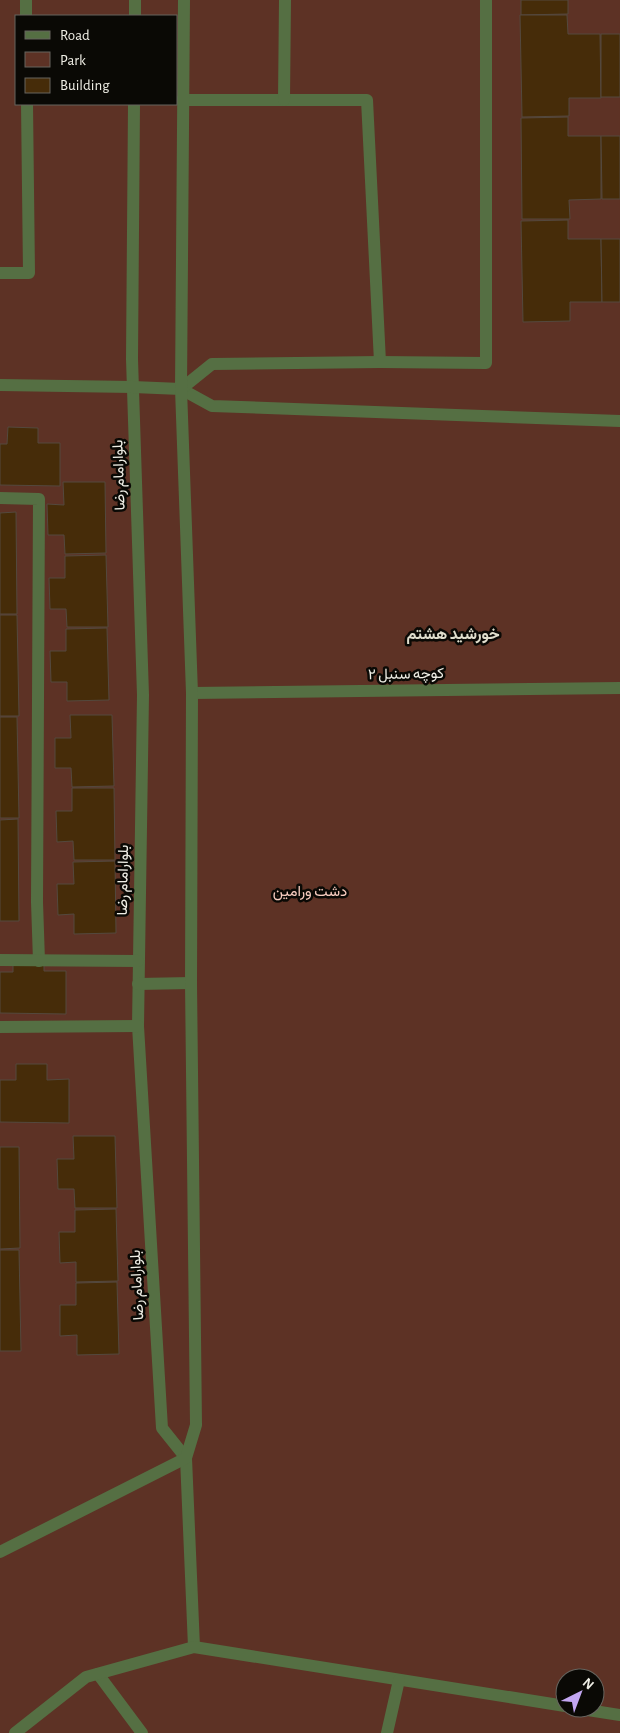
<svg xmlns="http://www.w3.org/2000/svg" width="620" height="1733" font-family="'Alegreya Sans',Vazirmatn,sans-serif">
	<rect width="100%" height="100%" fill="#211f12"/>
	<path fill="#5d3225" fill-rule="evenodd" d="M 0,0 L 620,0 L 620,1733 L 0,1733 ZM 16,16 L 176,16 L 176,104 L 16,104 ZM 565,1678 L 595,1678 L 595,1708 L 565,1708 Z"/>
	<g fill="#462c09" stroke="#54493e">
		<path d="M 521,0 L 568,0 L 568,14 L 521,15 Z"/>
		<path d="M 520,15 L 567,15 L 568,34 L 600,34 L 601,98 L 569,98 L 569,116 L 522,117 Z"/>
		<rect x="601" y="34" width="19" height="63"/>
		<path d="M 568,117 L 568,136 L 601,136 L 601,199 L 569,200 L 570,219 L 522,219 L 521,118 Z"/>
		<path d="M 601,136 L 620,136 L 620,199 L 602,199 Z"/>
		<path d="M 568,220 L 568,239 L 601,239 L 602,302 L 570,302 L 570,321 L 523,322 L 521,221 Z"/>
		<path d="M 601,239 L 620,239 L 620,302 L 602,302 Z"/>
		<path d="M 8,427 L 38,428 L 38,443 L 60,443 L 60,486 L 0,485 L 0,444 L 7,444 Z"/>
		<path d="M 63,482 L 105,482 L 106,553 L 65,554 L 64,535 L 48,535 L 47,504 L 64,505 Z"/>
		<path d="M 16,512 L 17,614 L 0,614 L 0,513 Z"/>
		<path d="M 106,555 L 108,627 L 67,627 L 66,609 L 50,609 L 49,578 L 65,578 L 65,556 Z"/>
		<path d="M 0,615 L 17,615 L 19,716 L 0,716 Z"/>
		<path d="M 107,628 L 109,700 L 67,701 L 67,682 L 51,682 L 50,651 L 66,651 L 66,629 Z"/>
		<path d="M 70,715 L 112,715 L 114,786 L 72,787 L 71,768 L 55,768 L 55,738 L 71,738 Z"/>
		<path d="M 0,717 L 17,717 L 19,818 L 0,818 Z"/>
		<path d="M 72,788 L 114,788 L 115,860 L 74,860 L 73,841 L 57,842 L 56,811 L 72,811 Z"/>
		<path d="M 18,819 L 19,921 L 0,921 L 0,820 Z"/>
		<path d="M 115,861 L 116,933 L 74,934 L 74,914 L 58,915 L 57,884 L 74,884 L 73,862 Z"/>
		<path d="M 13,956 L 44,956 L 44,971 L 66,971 L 66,1014 L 0,1013 L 0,972 L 13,972 Z"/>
		<path d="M 16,1064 L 47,1064 L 47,1080 L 69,1079 L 69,1123 L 0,1122 L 0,1080 L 16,1080 Z"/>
		<path d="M 73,1136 L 115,1136 L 117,1208 L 75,1208 L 74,1189 L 58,1189 L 57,1159 L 74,1159 Z"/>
		<path d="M 0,1147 L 19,1147 L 20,1248 L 0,1249 Z"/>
		<path d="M 116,1209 L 118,1281 L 76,1282 L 76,1262 L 60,1263 L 59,1232 L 75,1232 L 75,1210 Z"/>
		<path d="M 0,1250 L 19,1250 L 21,1351 L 0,1351 Z"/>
		<path d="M 117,1282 L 119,1354 L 77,1355 L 77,1335 L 60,1336 L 60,1305 L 76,1305 L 76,1283 Z"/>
	</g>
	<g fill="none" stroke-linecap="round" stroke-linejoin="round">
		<g stroke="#556f43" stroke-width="12">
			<path d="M 26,0 L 26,16"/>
			<path d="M 135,16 L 135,0"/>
			<path d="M 182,100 L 367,100 L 380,362"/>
			<path d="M 284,100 L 285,0"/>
			<path d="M 134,104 L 132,359 L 143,695 L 138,1026 L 162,1428 L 186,1458 L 194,1647"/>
			<path d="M 0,273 L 29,273 L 27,104"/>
			<path d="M 0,385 L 133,387 L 181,389 L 212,406 L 620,421"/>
			<path d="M 181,389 L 212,364 L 380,362 L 486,363 L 486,0"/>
			<path d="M 0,498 L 39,499 L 37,902 L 39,961"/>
			<path d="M 192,693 L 620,688"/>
			<path d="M 0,960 L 138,961"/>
			<path d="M 138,984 L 191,983"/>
			<path d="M 0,1027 L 138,1026"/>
			<path d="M 0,1552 L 186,1458 L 196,1425 L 191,983 L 192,693 L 181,389 L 184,0"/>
			<path d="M 98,1674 L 142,1733"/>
			<path d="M 575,1708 L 620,1715"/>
			<path d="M 15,1733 L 86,1677 L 194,1647 L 565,1706"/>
			<path d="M 387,1733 L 399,1680"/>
		</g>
	</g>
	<g text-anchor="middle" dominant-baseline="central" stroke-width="5" stroke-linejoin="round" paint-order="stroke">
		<g font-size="15" fill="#efeee5" stroke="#0a0905">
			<text transform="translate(119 475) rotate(-92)">بلوارامام رضا</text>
			<text transform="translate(406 674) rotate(-1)">کوچه سنبل ۲</text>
			<text transform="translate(123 880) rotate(-89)">بلوارامام رضا</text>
			<text transform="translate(137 1285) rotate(-93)">بلوارامام رضا</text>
		</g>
		<g font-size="15" fill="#f9cdc0" stroke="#0a0905">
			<text x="310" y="891">دشت ورامین</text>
		</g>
		<g font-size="16" font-weight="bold" fill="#e0decd" stroke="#0a0905">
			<text x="453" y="634">خورشید هشتم</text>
		</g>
	</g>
	<rect x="15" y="15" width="162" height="90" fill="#0a0905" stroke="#66655f"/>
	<rect x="25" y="31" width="25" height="8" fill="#556f43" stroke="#66655f"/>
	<text x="60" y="40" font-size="15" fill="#efeee5">Road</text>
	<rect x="25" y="52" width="25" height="15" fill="#5d3225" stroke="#66655f"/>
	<text x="60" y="65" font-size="15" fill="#efeee5">Park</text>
	<rect x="25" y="78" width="25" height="15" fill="#462c09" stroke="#66655f"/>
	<text x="60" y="90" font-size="15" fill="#efeee5">Building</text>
	<g transform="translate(580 1693) rotate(42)"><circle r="24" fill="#0a0905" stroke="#66655f"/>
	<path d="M0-4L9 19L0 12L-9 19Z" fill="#c3a7f2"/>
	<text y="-8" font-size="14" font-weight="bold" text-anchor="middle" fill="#efeee5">N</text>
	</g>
</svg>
